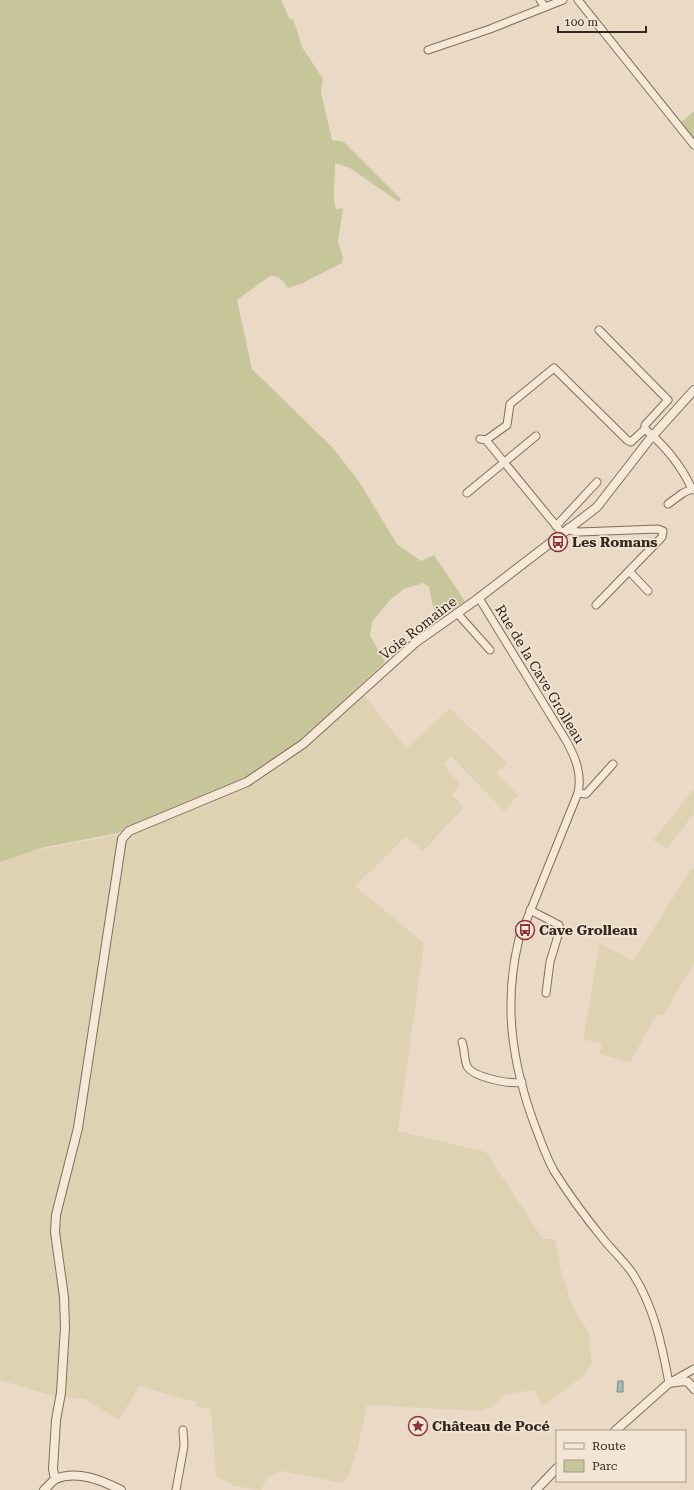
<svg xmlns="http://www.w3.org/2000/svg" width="694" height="1490" font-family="'Roboto Serif',serif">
	<rect width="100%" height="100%" fill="#eadac5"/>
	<g fill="#ded2b3">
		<path d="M 359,689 L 407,749 L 450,708 L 507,763 L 496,773 L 518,795 L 504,811 L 451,756 L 444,764 L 460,785 L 452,795 L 464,807 L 423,851 L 405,837 L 355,886 L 424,943 L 398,1131 L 486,1152 L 543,1239 L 555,1239 L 561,1270 L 572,1306 L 588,1331 L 592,1364 L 582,1378 L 569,1386 L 543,1407 L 535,1390 L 506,1394 L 491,1407 L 479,1411 L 367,1405 L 358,1447 L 349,1476 L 342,1483 L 283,1471 L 268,1476 L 261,1490 L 259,1490 L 234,1486 L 216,1476 L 211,1409 L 196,1407 L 195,1402 L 139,1386 L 119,1420 L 85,1399 L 57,1397 L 0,1380 L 0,859 L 36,850 L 118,835 L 174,811 L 348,693 Z"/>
		<path d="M 694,789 L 694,813 L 667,849 L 653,840 Z"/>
		<path d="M 692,868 L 694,870 L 694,963 L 663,1016 L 657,1014 L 630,1062 L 599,1054 L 602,1044 L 583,1039 L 600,943 L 633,961 Z"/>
	</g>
	<g fill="#c7c69a">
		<path d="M 0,0 L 281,0 L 289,18 L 294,21 L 302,47 L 323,79 L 321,92 L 332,140 L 344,142 L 401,199 L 399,202 L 350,168 L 335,163 C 336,178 331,196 336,209 L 343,208 L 338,242 L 343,257 L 342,263 L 303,283 L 288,288 C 283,281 279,275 270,276 L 237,300 L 252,369 L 332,447 L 358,480 L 397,544 L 421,561 L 434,555 L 465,601 L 439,619 L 433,607 L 429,587 L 423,583 L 404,589 L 390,600 L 372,622 L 370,636 L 385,662 L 308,733 L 277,759 L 227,787 L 118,833 L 41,848 L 0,862 Z"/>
		<path d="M 694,111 L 694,141 L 680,123 Z"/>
	</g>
	<path fill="#a6bdb4" stroke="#6e8b80" d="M 618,1381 L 623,1381 L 623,1392 L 617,1392 Z"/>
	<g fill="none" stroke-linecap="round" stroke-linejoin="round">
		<g stroke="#836c5d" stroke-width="9">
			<g id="minor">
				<path d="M 540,0 L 545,7"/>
				<path d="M 578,0 L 694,145"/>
				<path d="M 428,50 L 490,29 L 563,0"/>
				<path d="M 599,330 L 668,400 L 645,425 L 645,429 C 664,445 681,465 692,489 L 694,488"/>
				<path d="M 480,439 L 486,440 L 507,425 L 510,404 L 554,368 L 627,440 L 631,442 L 645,429"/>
				<path d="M 486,440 L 562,533"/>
				<path d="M 467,493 L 536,436"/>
				<path d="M 668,504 L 683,493 L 692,489 L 694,490"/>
				<path d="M 556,526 L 597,482"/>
				<path d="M 568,528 L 572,531 L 579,532 L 658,529 L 663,531 L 662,537 L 596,605"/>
				<path d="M 629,571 L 648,591"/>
				<path d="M 479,598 L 567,742 C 576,759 582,774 578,793 L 519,939 C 503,1004 512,1064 535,1126 C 541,1141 546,1157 554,1171 C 569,1195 586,1218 604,1240 C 613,1251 625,1262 633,1274 C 654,1307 662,1345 669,1383 L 694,1369"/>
				<path d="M 457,613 L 490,650"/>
				<path d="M 578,793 L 586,794 L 613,764"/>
				<path d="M 530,910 L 559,925 L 560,929 L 550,962 L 546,993"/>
				<path d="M 462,1042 C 465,1050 464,1060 467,1066 C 472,1077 511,1085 522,1082"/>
				<path d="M 176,1490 L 184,1446 L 183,1430"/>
			</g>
		</g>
		<g stroke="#836c5d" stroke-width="10">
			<g id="tertiary">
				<path d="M 615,1431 L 669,1383 L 684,1381 L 688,1382 L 694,1389"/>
				<path d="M 55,1479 L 53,1469 L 56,1420 L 61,1393 L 65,1327 L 64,1297 L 55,1232 L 56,1215 L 78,1128 L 122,839 L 129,831 L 247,782 L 303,744 L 415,643 L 476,600 L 597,507 L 649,440 L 694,390"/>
				<path d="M 55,1479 C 78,1470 101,1480 121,1490"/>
				<path d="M 44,1490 L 55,1479"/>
				<path d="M 536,1490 L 557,1468"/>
			</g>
		</g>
		<use href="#minor" stroke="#f5e8d7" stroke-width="7"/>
		<use href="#tertiary" stroke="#f5e8d7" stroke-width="8"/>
	</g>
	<defs>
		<g id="bus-ring" transform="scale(1)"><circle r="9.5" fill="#f2e5d4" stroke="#8c333f" stroke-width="1.5"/><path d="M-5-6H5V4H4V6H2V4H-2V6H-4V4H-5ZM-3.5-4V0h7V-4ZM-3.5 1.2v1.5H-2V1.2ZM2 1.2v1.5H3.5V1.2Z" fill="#8c333f"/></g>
		<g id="sight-ring" transform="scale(1)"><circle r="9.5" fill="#f2e5d4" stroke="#8c333f" stroke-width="1.5"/><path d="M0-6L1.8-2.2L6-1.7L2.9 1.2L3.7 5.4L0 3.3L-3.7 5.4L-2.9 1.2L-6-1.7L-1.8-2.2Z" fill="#8c333f"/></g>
	</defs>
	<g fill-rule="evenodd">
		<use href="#bus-ring" x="558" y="542"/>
		<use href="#bus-ring" x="525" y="930"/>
		<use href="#sight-ring" x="418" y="1426"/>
	</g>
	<g text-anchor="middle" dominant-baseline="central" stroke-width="3.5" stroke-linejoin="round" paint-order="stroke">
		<g font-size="14" font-weight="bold" fill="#34271f" stroke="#f2e5d4" text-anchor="start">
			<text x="572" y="542">Les Romans</text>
			<text x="539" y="930">Cave Grolleau</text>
			<text x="432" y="1426">Château de Pocé</text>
		</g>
		<g font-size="14" fill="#34271f" stroke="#f2e5d4">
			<text transform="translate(418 628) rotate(-38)">Voie Romaine</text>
			<text transform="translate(540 674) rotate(59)">Rue de la Cave Grolleau</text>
		</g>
	</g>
	<rect x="556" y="1430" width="130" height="52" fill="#f2e5d4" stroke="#a6998c"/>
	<rect x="564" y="1443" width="20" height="6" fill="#f5e8d7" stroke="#a6998c"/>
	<text x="592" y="1450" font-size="12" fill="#34271f">Route</text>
	<rect x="564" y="1460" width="20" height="12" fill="#c7c69a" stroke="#a6998c"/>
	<text x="592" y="1470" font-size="12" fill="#34271f">Parc</text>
	<path d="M558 26v6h88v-6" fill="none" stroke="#34271f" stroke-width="2"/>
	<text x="564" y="26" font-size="12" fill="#34271f" stroke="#f2e5d4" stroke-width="3" paint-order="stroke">100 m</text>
</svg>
